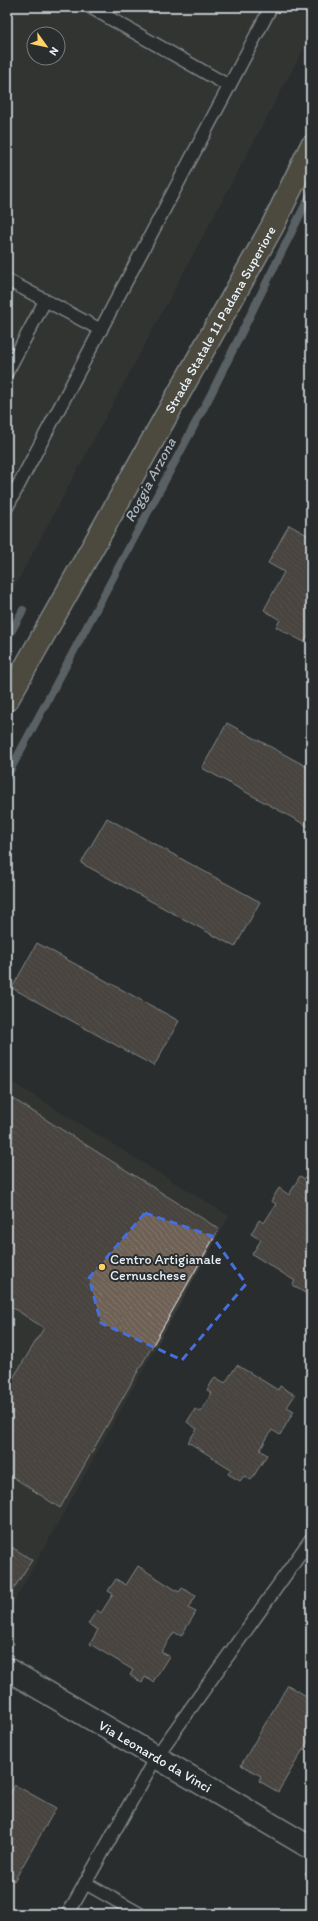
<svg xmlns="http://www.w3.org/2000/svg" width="318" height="1921" font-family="Itim,sans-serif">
	<defs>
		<pattern id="building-back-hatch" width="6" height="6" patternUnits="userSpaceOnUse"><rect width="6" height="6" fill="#6e6054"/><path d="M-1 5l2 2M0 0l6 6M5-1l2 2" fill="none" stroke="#83776d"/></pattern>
	</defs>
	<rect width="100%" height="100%" fill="#2a2d2e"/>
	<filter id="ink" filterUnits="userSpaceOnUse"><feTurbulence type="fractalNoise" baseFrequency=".025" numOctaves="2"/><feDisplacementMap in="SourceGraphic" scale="8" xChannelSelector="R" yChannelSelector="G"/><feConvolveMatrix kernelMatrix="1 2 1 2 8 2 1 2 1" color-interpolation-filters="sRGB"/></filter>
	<g filter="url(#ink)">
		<g fill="#3e3c39" fill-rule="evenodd">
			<path d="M 7,7 L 311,7 L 311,35 L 7,601 ZM 34,34 L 58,34 L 58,58 L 34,58 Z"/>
			<path d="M 7,1079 L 229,1216 L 7,1614 Z"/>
		</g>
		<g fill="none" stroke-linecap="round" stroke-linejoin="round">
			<g stroke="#929fa9" stroke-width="8">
				<path d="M 7,639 L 23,610"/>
				<path d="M 7,776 L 210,396 L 311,193"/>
			</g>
		</g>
		<g fill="url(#building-back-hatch)" stroke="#e8f1f8">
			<path d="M 289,525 L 311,537 L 311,630 L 304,642 L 276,627 L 280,620 L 264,610 L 284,572 L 268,563 Z"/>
			<path d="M 227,723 L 311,769 L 311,828 L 202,768 Z"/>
			<path d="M 107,818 L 260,902 L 235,947 L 81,863 Z"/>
			<path d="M 37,943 L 179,1021 L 154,1066 L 12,988 Z"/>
			<path d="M 7,1095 L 219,1229 L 60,1508 L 7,1473 L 7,1388 L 44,1328 L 7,1304 Z"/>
			<path d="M 300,1176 L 311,1183 L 311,1289 L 308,1287 L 305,1293 L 292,1285 L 295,1281 L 252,1254 L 261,1240 L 251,1234 L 259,1220 L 264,1223 L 276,1204 L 271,1201 L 279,1188 L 289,1195 Z"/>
			<path d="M 237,1365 L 278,1390 L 280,1386 L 295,1395 L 287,1407 L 294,1411 L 280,1435 L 272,1430 L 260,1450 L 267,1455 L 251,1480 L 244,1476 L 240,1481 L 228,1474 L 231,1469 L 188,1442 L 197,1429 L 187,1422 L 195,1409 L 200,1412 L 212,1393 L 207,1390 L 215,1377 L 225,1383 Z"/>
			<path d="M 7,1544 L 32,1560 L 7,1599 Z"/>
			<path d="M 138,1566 L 179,1592 L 182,1588 L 196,1596 L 188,1608 L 196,1612 L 181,1636 L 174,1632 L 161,1652 L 169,1656 L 153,1682 L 145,1677 L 142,1683 L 130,1675 L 133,1670 L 90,1644 L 98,1630 L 88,1624 L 97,1610 L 101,1613 L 113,1594 L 108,1591 L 116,1579 L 126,1585 Z"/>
			<path d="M 288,1685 L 311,1699 L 311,1736 L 278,1792 L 259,1781 L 261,1776 L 241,1765 Z"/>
			<path d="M 15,1785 L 56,1808 L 14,1881 L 7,1877 L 7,1799 Z"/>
		</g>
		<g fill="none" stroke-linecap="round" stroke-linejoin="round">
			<g stroke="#e8f1f8" stroke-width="15">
				<g id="lane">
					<path d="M 90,7 L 229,86"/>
					<path d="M 7,280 L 101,330"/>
					<path d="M 7,372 L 45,301"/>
					<path d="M 7,507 L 271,7"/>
					<path d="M 85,1883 L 140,1914"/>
					<path d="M 68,1914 L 156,1757 L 311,1539"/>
				</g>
			</g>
			<g stroke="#e8f1f8" stroke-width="25">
				<g id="secondary">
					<path id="s1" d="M 7,1669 L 311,1848"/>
				</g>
			</g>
			<g stroke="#e8f1f8" stroke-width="25">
				<g id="primary">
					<path id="s2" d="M 7,700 L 272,227 L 311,147"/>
				</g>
			</g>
			<g stroke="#e8f1f8" stroke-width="2.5" stroke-dasharray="3 3" stroke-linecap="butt">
				<path d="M 7,1640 L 14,1644"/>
				<path d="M 308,1872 L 306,1874 L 311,1877"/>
			</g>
			<use href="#lane" stroke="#2a2d2e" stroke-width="12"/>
			<use href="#secondary" stroke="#2a2d2e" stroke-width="22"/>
			<use href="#primary" stroke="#746b52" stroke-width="22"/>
		</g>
	</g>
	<path d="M0 0H318V1921H0ZM 145,1213 L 212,1236 L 246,1284 L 182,1360 L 101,1323 L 89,1278 Z" fill="#2a2d2e" fill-opacity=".55" fill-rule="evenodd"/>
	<path fill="none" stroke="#466fde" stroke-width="3" stroke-dasharray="8 5" stroke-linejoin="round" d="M 145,1213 L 212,1236 L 246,1284 L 182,1360 L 101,1323 L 89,1278 Z"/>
	<circle fill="#ffd166" stroke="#2a2d2e" stroke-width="1.5" cx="102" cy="1267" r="4"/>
	<g text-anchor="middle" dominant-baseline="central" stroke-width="4" stroke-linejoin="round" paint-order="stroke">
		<g font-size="14" fill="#e8f1f8" stroke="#2a2d2e">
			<text stroke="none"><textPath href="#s2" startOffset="436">Strada Statale 11 Padana Superiore</textPath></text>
			<text stroke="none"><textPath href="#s1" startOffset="172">Via Leonardo da Vinci</textPath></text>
		</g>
		<g font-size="14" fill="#e8f1f8" stroke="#2a2d2e" text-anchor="start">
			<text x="110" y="1259">Centro Artigianale<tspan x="110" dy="16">Cernuschese</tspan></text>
		</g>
		<g font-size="15" font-style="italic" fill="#a8b3bd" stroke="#2a2d2e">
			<text transform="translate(150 480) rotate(-62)">Roggia Arzona</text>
		</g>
	</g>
	<rect width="318" height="1921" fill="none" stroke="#2a2d2e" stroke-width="24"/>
	<rect x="12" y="12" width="294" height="1897" fill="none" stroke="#e8f1f8" stroke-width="1.5" filter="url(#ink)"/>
	<g transform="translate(46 46) rotate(123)"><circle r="19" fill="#2a2d2e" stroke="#767b7f"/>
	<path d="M0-3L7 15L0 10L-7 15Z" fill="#ffd166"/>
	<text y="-6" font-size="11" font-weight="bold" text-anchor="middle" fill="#e8f1f8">N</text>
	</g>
</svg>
